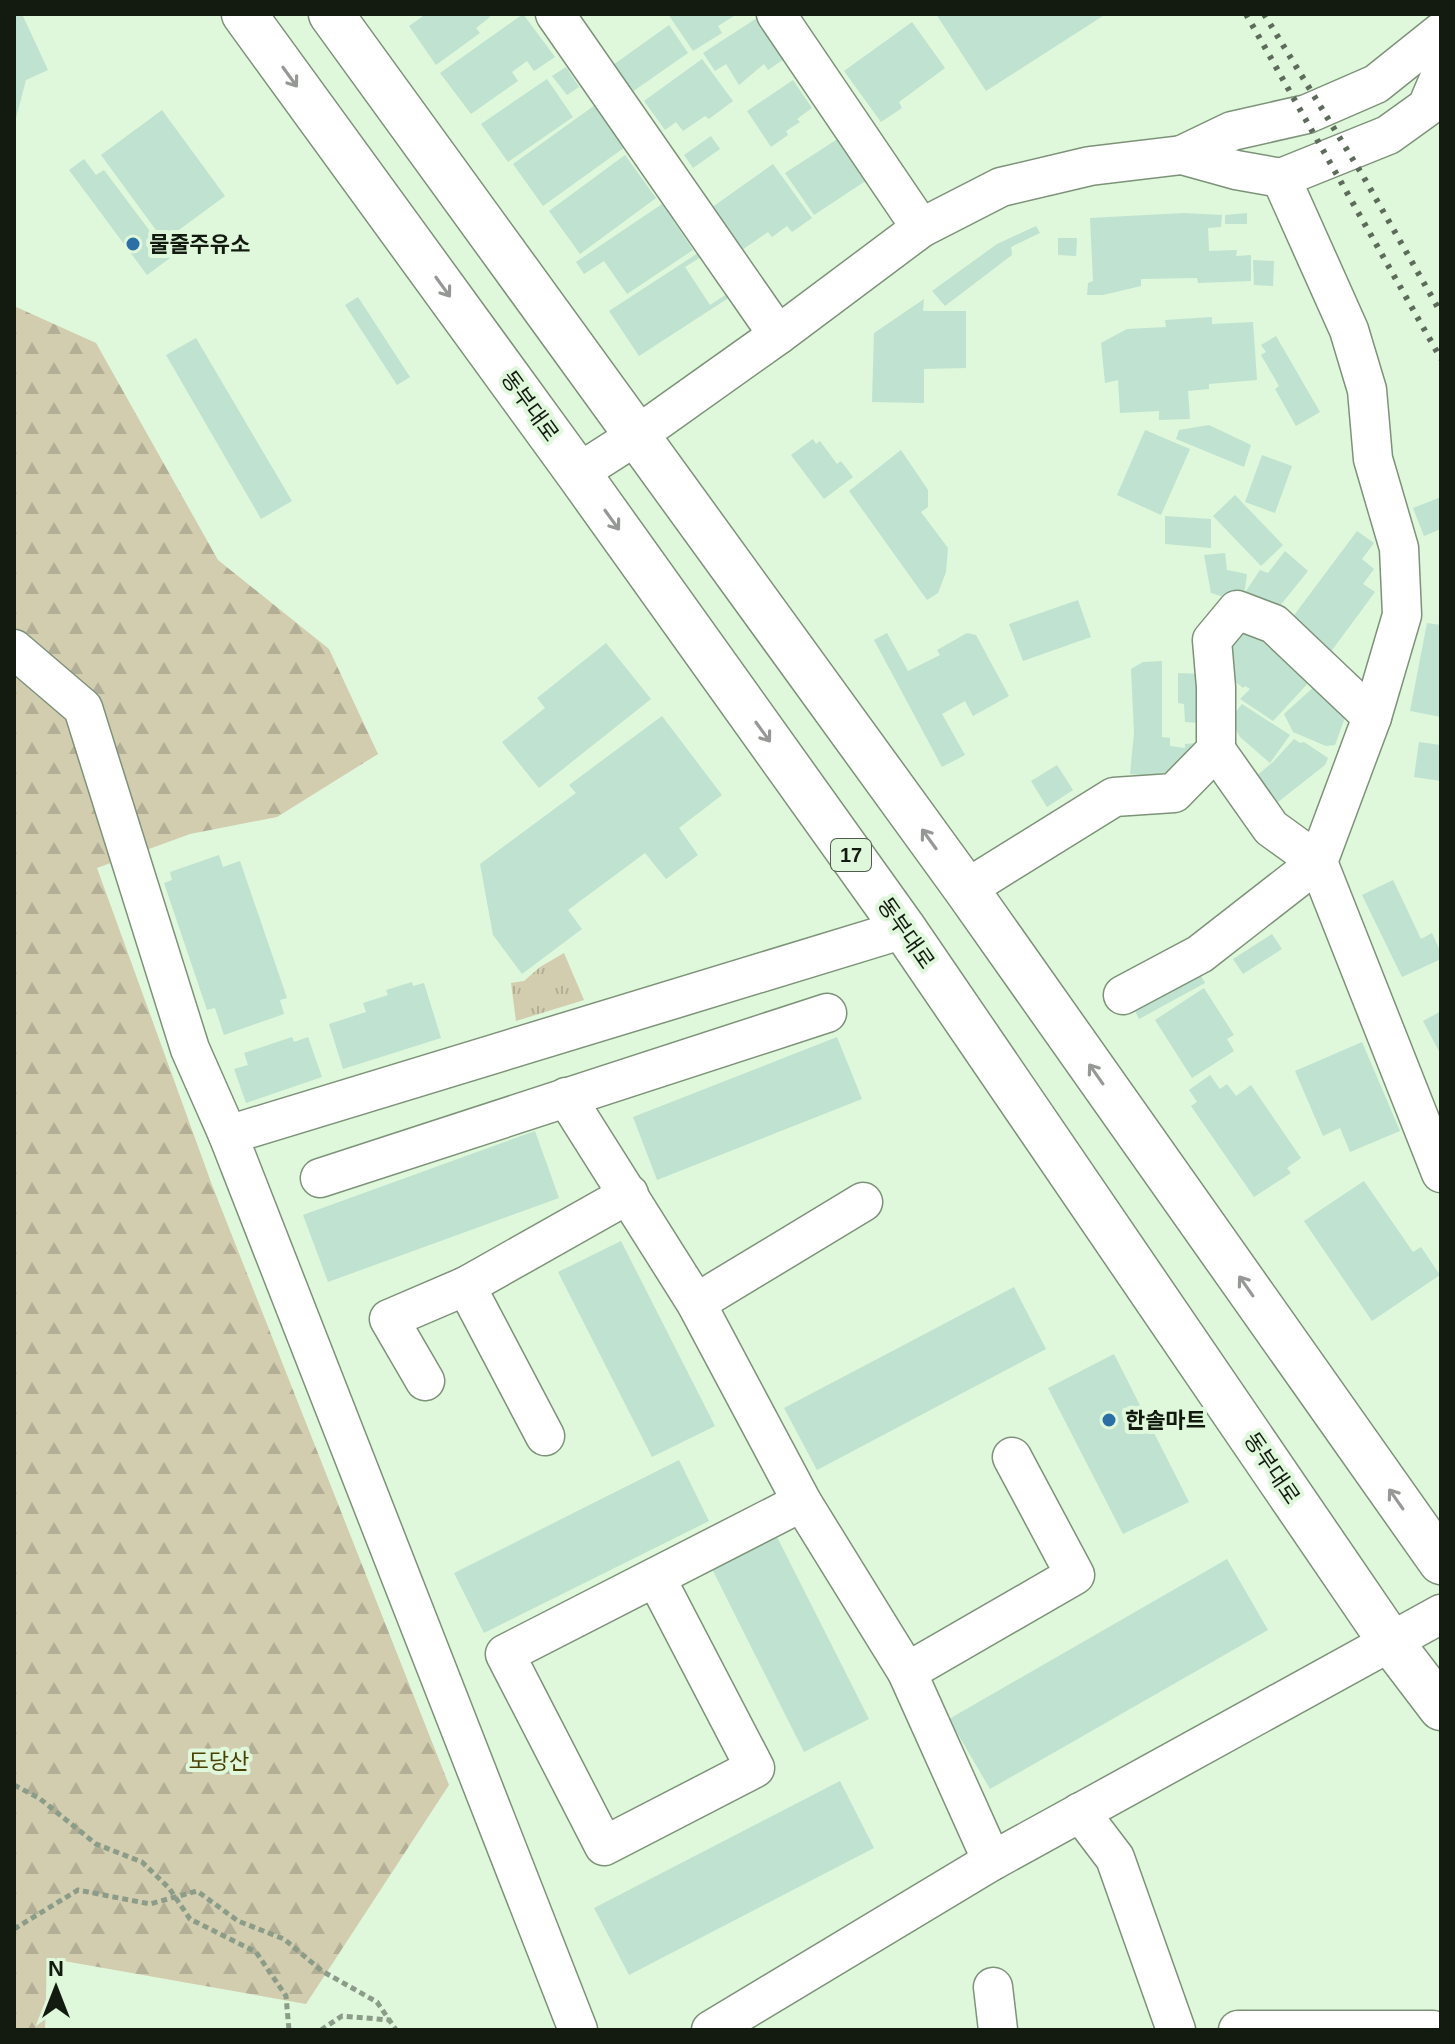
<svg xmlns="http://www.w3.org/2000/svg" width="1455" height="2044" font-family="Helvetica,'Noto Sans KR',sans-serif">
	<defs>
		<pattern id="grass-tufts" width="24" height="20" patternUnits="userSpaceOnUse" patternTransform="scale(2)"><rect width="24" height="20" fill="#d2cdaf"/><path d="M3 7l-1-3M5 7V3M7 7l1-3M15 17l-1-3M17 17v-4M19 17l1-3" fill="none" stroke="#b3af96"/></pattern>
		<pattern id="forest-firs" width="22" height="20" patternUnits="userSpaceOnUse" patternTransform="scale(2)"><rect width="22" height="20" fill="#d2cdaf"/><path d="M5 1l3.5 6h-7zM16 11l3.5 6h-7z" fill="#b3af96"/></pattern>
	</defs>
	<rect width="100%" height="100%" fill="#dff7db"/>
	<path fill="url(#grass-tufts)" d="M 564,953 L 584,1000 L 516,1021 L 511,983 L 524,981 L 540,967 Z"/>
	<path fill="url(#forest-firs)" d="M 14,306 L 96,343 L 218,560 L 329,649 L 378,754 L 277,817 L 190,834 L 97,868 L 212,1185 L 449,1785 L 306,2004 L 47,1958 L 45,2030 L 14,2030 Z"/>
	<g fill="#bfe3d0">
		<path d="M 14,14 L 22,14 L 48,70 L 26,80 L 15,122 Z"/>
		<path d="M 426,14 L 488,14 L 490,17 L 476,28 L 480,33 L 436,65 L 409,26 Z"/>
		<path d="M 523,14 L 555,57 L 534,71 L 527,61 L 512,72 L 518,81 L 471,114 L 440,73 Z"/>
		<path d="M 668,14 L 737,14 L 718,26 L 722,33 L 693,51 Z"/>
		<path d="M 936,14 L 1106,14 L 986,91 Z"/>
		<path d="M 760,16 L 787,57 L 768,70 L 764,64 L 739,85 L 726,64 L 715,71 L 703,53 Z"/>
		<path d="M 912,22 L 945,68 L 899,102 L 902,108 L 881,122 L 844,71 Z"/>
		<path d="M 669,25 L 688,53 L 632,92 L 613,65 Z"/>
		<path d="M 702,59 L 733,101 L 709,119 L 705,116 L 683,131 L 676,122 L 665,130 L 644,101 Z"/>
		<path d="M 566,67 L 579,87 L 567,95 L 552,76 Z"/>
		<path d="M 547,79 L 573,117 L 508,162 L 481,124 Z"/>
		<path d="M 793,80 L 812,108 L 797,119 L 800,122 L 786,131 L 788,135 L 771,147 L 747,111 Z"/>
		<path d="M 595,105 L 625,147 L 543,206 L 513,164 Z"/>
		<path d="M 162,110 L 225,196 L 164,241 L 101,155 Z"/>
		<path d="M 711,136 L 720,149 L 693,168 L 684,155 Z"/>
		<path d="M 839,138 L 867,180 L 814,215 L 785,173 Z"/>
		<path d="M 625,155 L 656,198 L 580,254 L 549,211 Z"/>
		<path d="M 84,159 L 96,175 L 104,170 L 170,258 L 147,275 L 69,170 Z"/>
		<path d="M 773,164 L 812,218 L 792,232 L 787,226 L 772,237 L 768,232 L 742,250 L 711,208 Z"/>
		<path d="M 662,204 L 693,250 L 627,294 L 604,261 L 584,274 L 576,262 Z"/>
		<path d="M 1184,213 L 1222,215 L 1221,227 L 1208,228 L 1209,251 L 1237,250 L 1236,256 L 1251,255 L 1251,281 L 1198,283 L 1197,278 L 1141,279 L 1141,286 L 1103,295 L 1087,295 L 1088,283 L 1093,281 L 1090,218 Z"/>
		<path d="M 1247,213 L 1247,224 L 1225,224 L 1225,215 Z"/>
		<path d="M 1036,226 L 1040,233 L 1011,247 L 1012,255 L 945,306 L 932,291 L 997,244 Z"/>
		<path d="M 1058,238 L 1077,238 L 1076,256 L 1058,255 Z"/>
		<path d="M 698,253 L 701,257 L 685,267 L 710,305 L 727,294 L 730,297 L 639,356 L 609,311 Z"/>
		<path d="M 1253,260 L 1274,261 L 1273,286 L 1254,285 Z"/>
		<path d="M 358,297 L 410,377 L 397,385 L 345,305 Z"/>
		<path d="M 924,299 L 923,311 L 966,311 L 966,368 L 924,369 L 924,403 L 872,402 L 874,333 Z"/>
		<path d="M 1212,317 L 1212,324 L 1253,322 L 1257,380 L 1209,384 L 1209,389 L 1188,391 L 1190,419 L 1159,420 L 1159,411 L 1120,413 L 1118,380 L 1105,383 L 1101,343 L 1127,329 L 1166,327 L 1165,320 Z"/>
		<path d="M 1276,336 L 1320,412 L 1296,426 L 1275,389 L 1279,386 L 1261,355 L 1266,352 L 1261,345 Z"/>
		<path d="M 196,338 L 292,501 L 261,519 L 166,355 Z"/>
		<path d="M 1209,425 L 1251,445 L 1244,467 L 1176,439 L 1179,430 Z"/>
		<path d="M 1145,430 L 1190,449 L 1161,515 L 1117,495 Z"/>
		<path d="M 813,439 L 816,444 L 820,441 L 837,464 L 841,461 L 853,477 L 824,499 L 791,455 Z"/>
		<path d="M 901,450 L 928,490 L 928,507 L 921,512 L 948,548 L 946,572 L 938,593 L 927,600 L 849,491 Z"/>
		<path d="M 1262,455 L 1292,466 L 1275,513 L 1245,502 Z"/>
		<path d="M 1235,495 L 1283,545 L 1261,566 L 1213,516 Z"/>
		<path d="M 1441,497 L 1441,529 L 1424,536 L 1413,508 Z"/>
		<path d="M 1165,516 L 1211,519 L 1211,548 L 1165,544 Z"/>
		<path d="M 1357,531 L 1374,543 L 1362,559 L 1374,569 L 1363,584 L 1375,592 L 1327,657 L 1286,626 Z"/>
		<path d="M 1285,551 L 1308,571 L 1275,612 L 1240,600 L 1260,570 L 1268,573 Z"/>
		<path d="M 1225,553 L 1227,570 L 1247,574 L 1245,589 L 1236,601 L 1211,593 L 1204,555 Z"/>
		<path d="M 1078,600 L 1091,637 L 1023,661 L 1009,624 Z"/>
		<path d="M 1427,623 L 1441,625 L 1441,717 L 1410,711 Z"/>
		<path d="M 1244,630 L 1261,630 L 1274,651 L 1311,680 L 1273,721 L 1240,699 L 1250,689 L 1245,686 L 1243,688 L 1225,673 L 1221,661 Z"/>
		<path d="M 887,633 L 908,671 L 940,655 L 937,650 L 967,633 L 976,635 L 1009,696 L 973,716 L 965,701 L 942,714 L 965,755 L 942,767 L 874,640 Z"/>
		<path d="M 606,643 L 651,699 L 539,788 L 502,742 L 545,708 L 537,698 Z"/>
		<path d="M 1162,661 L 1162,737 L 1170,738 L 1170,746 L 1185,748 L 1185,744 L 1199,743 L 1173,778 L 1130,774 L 1134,733 L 1131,669 L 1143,662 Z"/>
		<path d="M 1178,673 L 1201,674 L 1200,723 L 1185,722 L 1184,704 L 1178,703 Z"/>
		<path d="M 1316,685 L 1348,709 L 1335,745 L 1326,746 L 1293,732 L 1284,714 Z"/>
		<path d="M 1242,704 L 1290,735 L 1270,763 L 1240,737 L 1230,719 Z"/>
		<path d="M 662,716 L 722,795 L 679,828 L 698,855 L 666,879 L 645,853 L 568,910 L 582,929 L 522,974 L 493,935 L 480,864 L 576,793 L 569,785 Z"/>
		<path d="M 1294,739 L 1300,743 L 1304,742 L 1328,758 L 1325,765 L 1269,809 L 1248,783 L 1273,762 Z"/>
		<path d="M 1419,742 L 1441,745 L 1441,781 L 1414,777 Z"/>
		<path d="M 1057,765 L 1073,790 L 1047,807 L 1031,781 Z"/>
		<path d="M 219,855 L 223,867 L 240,861 L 287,998 L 280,1000 L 284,1014 L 224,1035 L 215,1008 L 207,1010 L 164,883 L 172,880 L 170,872 Z"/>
		<path d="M 1393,880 L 1421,939 L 1432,933 L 1441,953 L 1441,959 L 1402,977 L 1362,895 Z"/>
		<path d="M 1272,934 L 1282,949 L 1243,974 L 1233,959 Z"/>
		<path d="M 1196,967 L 1205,983 L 1139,1019 L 1131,1003 Z"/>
		<path d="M 412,982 L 413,986 L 424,983 L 441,1038 L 343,1069 L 329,1024 L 366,1012 L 363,1003 L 388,995 L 386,990 Z"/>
		<path d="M 1204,988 L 1234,1035 L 1227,1039 L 1234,1051 L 1192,1078 L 1155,1020 Z"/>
		<path d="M 1441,1011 L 1441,1055 L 1423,1021 Z"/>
		<path d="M 292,1037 L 294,1042 L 308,1037 L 322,1077 L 246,1103 L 234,1069 L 248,1065 L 244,1053 Z"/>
		<path d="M 837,1037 L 862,1099 L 657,1180 L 633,1117 Z"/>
		<path d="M 1362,1042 L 1400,1131 L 1350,1152 L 1340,1128 L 1323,1136 L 1295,1071 Z"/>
		<path d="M 1210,1075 L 1220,1089 L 1227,1084 L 1236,1096 L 1251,1085 L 1301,1158 L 1287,1168 L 1291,1173 L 1254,1197 L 1191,1106 L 1197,1102 L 1189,1090 Z"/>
		<path d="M 535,1131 L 559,1198 L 328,1282 L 303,1215 Z"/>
		<path d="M 1364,1181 L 1413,1252 L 1421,1247 L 1440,1275 L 1372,1321 L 1304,1221 Z"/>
		<path d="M 621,1241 L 715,1426 L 652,1457 L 558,1272 Z"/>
		<path d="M 1014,1287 L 1046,1349 L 817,1470 L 784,1408 Z"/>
		<path d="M 1114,1354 L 1189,1502 L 1123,1534 L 1048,1388 Z"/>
		<path d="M 679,1460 L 709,1521 L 484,1633 L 454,1573 Z"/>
		<path d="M 772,1527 L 869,1719 L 804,1752 L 707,1559 Z"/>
		<path d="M 1227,1559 L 1268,1630 L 990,1789 L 949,1719 Z"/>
		<path d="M 840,1781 L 874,1848 L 629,1975 L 594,1908 Z"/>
	</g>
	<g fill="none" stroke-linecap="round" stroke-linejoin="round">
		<g stroke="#7d9379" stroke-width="41">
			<g id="minor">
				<path d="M 555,14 L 778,335"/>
				<path d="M 776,14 L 921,228"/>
				<path d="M 1182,155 L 1232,131 L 1307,114 L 1376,84 L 1441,32"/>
				<path d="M 1281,178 L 1388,135 L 1427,107 L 1441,74"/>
				<path d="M 578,473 L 636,436 L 778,335 L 921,228 L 1001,187 L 1090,166 L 1182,155 L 1236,170 L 1281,178 L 1349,330 L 1367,390 L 1373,459 L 1399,548 L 1402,615 L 1372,717 L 1318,862 L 1441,1173"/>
				<path d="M 14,649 L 83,708 L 190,1049 L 228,1135"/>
				<path d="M 966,889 L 1114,797 L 1174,793 L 1216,750 L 1216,687 L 1212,640 L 1237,610 L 1274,624 L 1372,717"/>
				<path d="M 1123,995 L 1200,954 L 1318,862 L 1271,828 L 1216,750"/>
				<path d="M 566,1097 L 696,1303 L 802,1502 L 907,1672 L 992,1861"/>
				<path d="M 320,1178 L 827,1013"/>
				<path d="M 466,1286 L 545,1436"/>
				<path d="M 696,1303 L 863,1202"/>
				<path d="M 425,1381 L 389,1319 L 466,1286 L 629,1194"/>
				<path d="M 656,1578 L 755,1768 L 604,1846 L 505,1654 L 802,1502"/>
				<path d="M 907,1672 L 1075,1575 L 1012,1457"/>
				<path d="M 1080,1812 L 1115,1858 L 1176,2030"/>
				<path d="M 993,1987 L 998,2030"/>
				<path d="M 578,2030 L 228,1135 L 904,929"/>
				<path d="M 711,2030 L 992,1861 L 1441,1614"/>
				<path d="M 1238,2030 L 1433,2030"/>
			</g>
		</g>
		<g stroke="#7d9379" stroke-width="47">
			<g id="major">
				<path d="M 244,14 L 578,473 L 904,929 L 1390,1641 L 1441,1708"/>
				<path d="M 331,14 L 966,889 L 1441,1562"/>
			</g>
		</g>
		<g stroke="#8b9d88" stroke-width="5" stroke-dasharray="6 4" stroke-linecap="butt">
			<path d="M 14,1785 L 39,1798 L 96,1844 L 142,1862 L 169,1888 L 190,1919 L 256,1952 L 286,1996 L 289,2030"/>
			<path d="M 14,1929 L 78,1890 L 150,1904 L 197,1891 L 238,1921 L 284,1939 L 322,1971 L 377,2002 L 396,2030"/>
			<path d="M 321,2030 L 342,2016 L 389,2020"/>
		</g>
		<use href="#minor" stroke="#fff" stroke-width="38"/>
		<use href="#major" stroke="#fff" stroke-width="44"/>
		<g stroke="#5d6b5b" stroke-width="6" stroke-dasharray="4 8" stroke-linecap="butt">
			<path d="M 1246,14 L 1441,359"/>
			<path d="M 1264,14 L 1363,176 L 1441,313"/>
		</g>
	</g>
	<defs><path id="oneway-shaft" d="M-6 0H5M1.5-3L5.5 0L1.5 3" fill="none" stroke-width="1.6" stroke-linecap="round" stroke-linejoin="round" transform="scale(2)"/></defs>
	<g stroke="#959894">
		<use href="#oneway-shaft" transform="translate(290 77) rotate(54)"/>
		<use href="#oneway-shaft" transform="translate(443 287) rotate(54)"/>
		<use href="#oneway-shaft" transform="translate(612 520) rotate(54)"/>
		<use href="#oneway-shaft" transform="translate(763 732) rotate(54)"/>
		<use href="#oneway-shaft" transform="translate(929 839) rotate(-126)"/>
		<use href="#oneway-shaft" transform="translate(1096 1074) rotate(-125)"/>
		<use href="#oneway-shaft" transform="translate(1246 1286) rotate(-125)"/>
		<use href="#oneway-shaft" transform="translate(1396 1499) rotate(-125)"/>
	</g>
	<g fill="#2b6fa4" stroke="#dff7db" stroke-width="3">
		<circle cx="133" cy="244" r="8"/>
		<circle cx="1109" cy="1420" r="8"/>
	</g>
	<g text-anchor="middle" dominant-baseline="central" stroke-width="8" stroke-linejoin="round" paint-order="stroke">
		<rect fill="#dff7db" stroke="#505d4e" stroke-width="2" x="831" y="839" width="40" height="32" rx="6"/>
		<g font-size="20" font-weight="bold" fill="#131b11">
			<text x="851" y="855">17</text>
		</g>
		<g font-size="22" font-weight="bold" fill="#131b11" stroke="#dff7db" text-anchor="start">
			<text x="149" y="244">물줄주유소</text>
			<text x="1125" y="1420">한솔마트</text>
		</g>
		<g font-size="22" fill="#131b11" stroke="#dff7db">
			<text transform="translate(530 406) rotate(54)">동부대로</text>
			<text transform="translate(906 933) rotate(55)">동부대로</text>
			<text transform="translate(1272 1468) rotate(56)">동부대로</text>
		</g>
		<g font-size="22" fill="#4a4002" stroke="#dff7db">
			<text x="219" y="1761">도당산</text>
		</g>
	</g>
	<rect width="1455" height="2044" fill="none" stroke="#131b11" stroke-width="32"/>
	<g transform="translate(56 1988)" stroke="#dff7db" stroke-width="6" paint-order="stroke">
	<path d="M0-6L14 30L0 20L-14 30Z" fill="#131b11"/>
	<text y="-12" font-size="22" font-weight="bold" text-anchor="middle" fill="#131b11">N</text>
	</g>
</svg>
